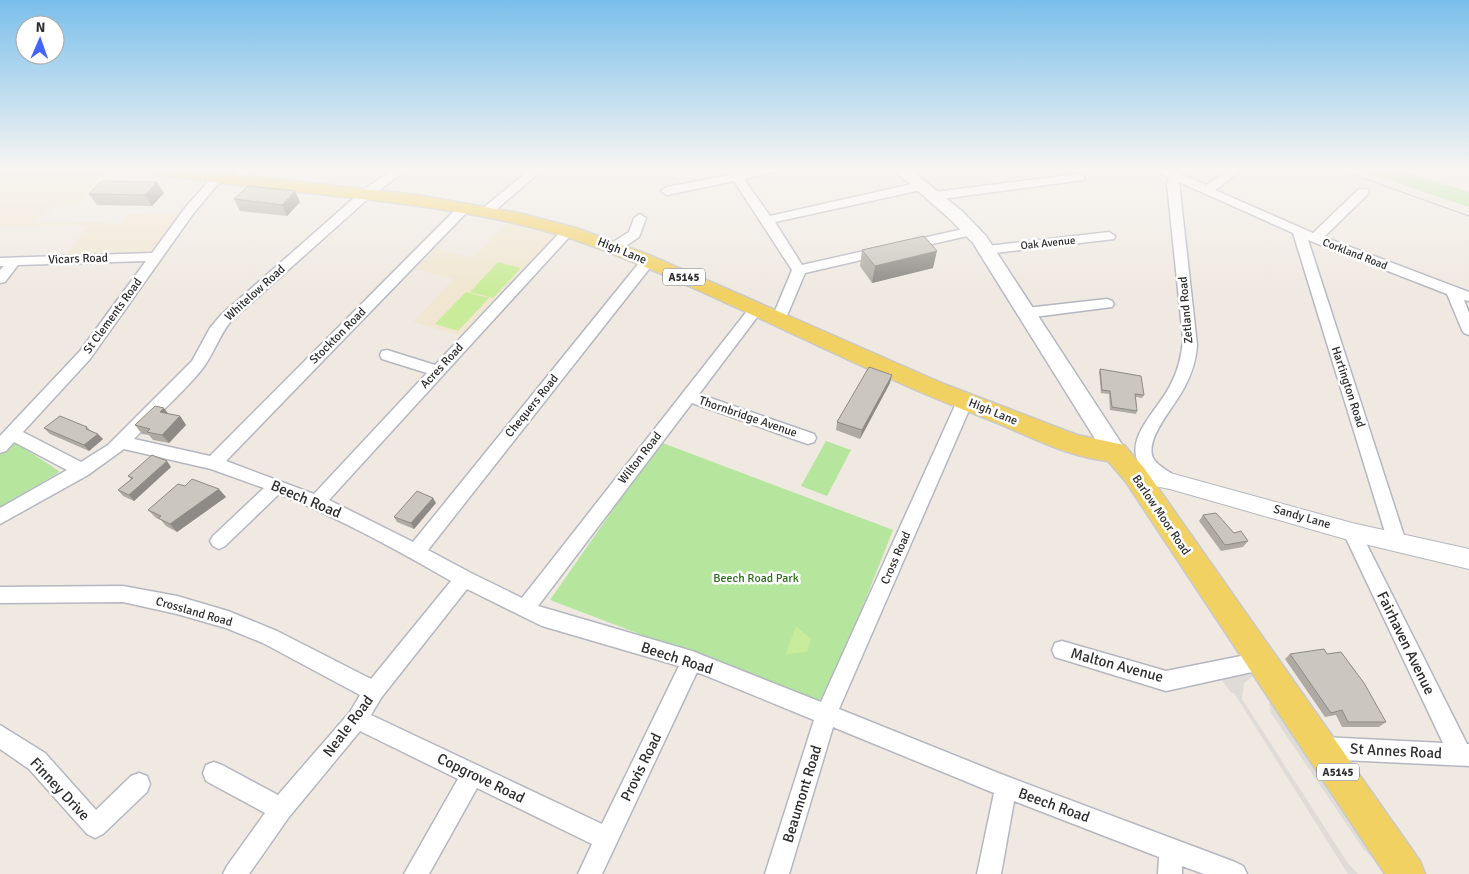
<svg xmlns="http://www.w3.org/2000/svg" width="1469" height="874" font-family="Signika,sans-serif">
	<rect width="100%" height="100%" fill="#efe9e1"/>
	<g fill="#f0e6d1">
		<path d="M 0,170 L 109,170 L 78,205 L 57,205 L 31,223 L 108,222 L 107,224 L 121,224 L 129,214 L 179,213 L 149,253 L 65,255 L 90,225 L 0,227 Z"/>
		<path d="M 508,222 L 559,235 L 465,337 L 413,322 L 454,279 L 416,269 L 435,249 L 473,258 Z"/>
	</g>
	<g fill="#b6e59e">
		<path d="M 1358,170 L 1403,170 L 1402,171 L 1469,192 L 1469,207 Z"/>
		<path d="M 826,441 L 851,450 L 827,496 L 801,486 Z"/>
		<path d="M 660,442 L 893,530 L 824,704 L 550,600 Z"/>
		<path d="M 16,443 L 59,471 L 58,473 L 0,507 L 0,455 L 10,445 Z"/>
	</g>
	<g fill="#c9ec9a">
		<path d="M 498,262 L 521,268 L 493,298 L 470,292 Z"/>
		<path d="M 466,292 L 489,298 L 458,331 L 435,324 Z"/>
		<path d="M 796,626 L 811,639 L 807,652 L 786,654 Z"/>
	</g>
	<g fill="#dfdcd8">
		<path d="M 1254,672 L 1254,675 L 1244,683 L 1242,699 L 1347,862 L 1358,874 L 1348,874 L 1234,693 L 1231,693 L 1221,679 Z"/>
		<path d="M 1272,700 L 1378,862 L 1364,850 L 1271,713 L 1269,704 Z"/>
	</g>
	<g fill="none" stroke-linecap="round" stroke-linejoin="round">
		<g stroke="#b4b7c1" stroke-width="3">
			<g id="minor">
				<path d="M 240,170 L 254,170 L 234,183 L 226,183 L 224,180 Z"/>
				<path d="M 393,170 L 406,170 L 370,197 L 231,321 C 219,336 214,353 203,368 C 185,391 155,417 134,439 L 210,456 L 460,205 L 468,205 L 470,208 L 468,211 L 226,461 L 314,494 L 427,373 L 382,359 L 380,355 L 382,351 L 387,350 L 435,365 L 564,228 L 572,228 L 574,231 L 572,234 L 329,500 L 413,542 L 643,258 L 653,258 L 655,261 L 653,264 L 428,550 L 471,573 L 522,598 L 751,306 L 761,306 L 763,309 L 761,312 L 699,394 L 814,434 L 816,438 L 814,442 L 808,444 L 802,442 L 692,403 L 538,606 L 692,651 L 821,702 L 957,401 L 959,397 L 965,395 L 971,397 L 973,401 L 839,709 L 1006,776 L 1235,862 L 1243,866 L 1247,874 L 1204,874 L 1182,866 L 1182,874 L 1158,874 L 1159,857 L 1014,801 L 1001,874 L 977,874 L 994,793 L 833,727 L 789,874 L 765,874 L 814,720 L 697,672 L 602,874 L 578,874 L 592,844 L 477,788 L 429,874 L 404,874 L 458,779 L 360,731 L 289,817 L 249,874 L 223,874 L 227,866 L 265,813 L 206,781 L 203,773 L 206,765 L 214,762 L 222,765 L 278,795 L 350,712 L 360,695 L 263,643 L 226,628 L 177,614 L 123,602 L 0,603 L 0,587 L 123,586 L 177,596 L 228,611 L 277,631 L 371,679 L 451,581 C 395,549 339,518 279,494 L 225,546 L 219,549 L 213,546 L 210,541 L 213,536 L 264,488 L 211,469 L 124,449 L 88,475 L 0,524 L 0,508 L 67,470 L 14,442 L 6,451 L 0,453 L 0,436 L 80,351 L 146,261 L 18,265 L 5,282 L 0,283 L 0,270 L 4,266 L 0,266 L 0,258 L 152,253 L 185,208 L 213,176 L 221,176 L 223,178 L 193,214 L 90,359 L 23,432 L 81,462 L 108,445 L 192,361 L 210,328 L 221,315 L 362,191 ZM 467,589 L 542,626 L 679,666 L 602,824 L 371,715 L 381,698 Z"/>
				<path d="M 529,170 L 542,170 L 490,215 L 482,215 L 480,212 L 482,209 Z"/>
				<path d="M 726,170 L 738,170 L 740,173 L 756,170 L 777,170 L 775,172 L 744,179 L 770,216 L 921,182 L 927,186 L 921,190 L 775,222 L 802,265 L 882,247 L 889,251 L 887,254 L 805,273 L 786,318 L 784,321 L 774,321 L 772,318 L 792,270 L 734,181 L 667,195 L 661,191 L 667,187 L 730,175 Z"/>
				<path d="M 1155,170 L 1170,170 L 1206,185 L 1229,170 L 1242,170 L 1215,190 L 1313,233 L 1359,189 L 1367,189 L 1369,192 L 1367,195 L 1324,237 L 1469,292 L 1469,301 L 1464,300 L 1469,313 L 1469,335 L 1464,333 L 1462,330 L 1447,294 L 1308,240 L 1406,542 L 1403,547 L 1397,550 L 1391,547 L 1388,542 L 1293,233 L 1179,182 L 1197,345 C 1196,360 1192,373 1185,386 C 1177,404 1144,438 1153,458 C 1159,469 1173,471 1179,481 L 1176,486 C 1167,489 1160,484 1152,478 C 1112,448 1155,415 1170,386 C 1178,371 1182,355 1183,338 L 1167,184 L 1169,178 Z"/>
				<path d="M 1079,174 L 1083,176 L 1085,178 L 1083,180 L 934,200 L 928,196 L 934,192 Z"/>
				<path d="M 640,214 L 646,218 L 639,237 L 620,250 L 610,250 L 609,247 L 610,244 L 629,232 L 634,218 Z"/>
				<path d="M 972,227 L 976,228 L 978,231 L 976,234 L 906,250 L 900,246 L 901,243 Z"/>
				<path d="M 1109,232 L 1115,236 L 1114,239 L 987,254 L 980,250 L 987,246 Z"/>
				<path d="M 1107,299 L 1112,301 L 1114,304 L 1112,307 L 1026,318 L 1021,316 L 1019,313 L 1021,310 L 1026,308 Z"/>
				<path d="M 1352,525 L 1358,527 L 1467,744 L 1469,744 L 1469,766 L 1322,759 L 1314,756 L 1311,748 L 1314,740 L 1322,737 L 1443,743 L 1343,532 L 1346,527 Z"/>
				<path d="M 1062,641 L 1166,671 L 1261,652 L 1268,654 L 1271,661 L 1268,668 L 1261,670 L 1166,691 L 1055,657 L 1052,650 L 1055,643 Z"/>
				<path d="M 0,725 L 45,753 L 96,810 L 131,776 L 139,773 L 147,776 L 150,784 L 147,792 L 103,834 L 95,838 L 87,834 L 29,769 L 0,749 Z"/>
			</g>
		</g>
		<g stroke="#b4b7c1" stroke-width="2">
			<path id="tertiary" d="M 1135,467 L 1145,467 L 1170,473 L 1352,523 L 1469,549 L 1469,569 L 1352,541 L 1170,489 L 1128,481 L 1125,475 L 1128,469 Z"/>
		</g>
		<g stroke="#b4b7c1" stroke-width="3">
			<path id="secondary" d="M 894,170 L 911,170 L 963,212 L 986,236 L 1123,446 L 1126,452 L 1123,458 L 1115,461 L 1107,458 L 973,243 L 951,220 Z"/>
		</g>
		<g stroke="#c9c9c9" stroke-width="3">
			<path id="primary" d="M 151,170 L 197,170 L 417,195 L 519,213 L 576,228 L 647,254 L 944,384 L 1077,435 L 1124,445 L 1144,468 L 1420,861 L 1425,874 L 1385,874 L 1126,482 L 1108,461 C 1067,457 1028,435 990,420 C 855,369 729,298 595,247 C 529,222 458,211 389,202 C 313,193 236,186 160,175 L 154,174 Z"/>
		</g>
		<use href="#minor" fill="#fff" fill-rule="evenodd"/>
		<use href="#tertiary" fill="#fff" fill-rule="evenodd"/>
		<use href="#secondary" fill="#fff" fill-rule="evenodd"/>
		<use href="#primary" fill="#f2d163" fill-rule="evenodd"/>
		<path stroke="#a3a6b8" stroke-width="1" d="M 1340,170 L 1469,216"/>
	</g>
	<g fill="#afaba4">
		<path d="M 157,182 L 164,193 L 152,206 L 97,205 L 89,194 Z"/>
		<path d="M 234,199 L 300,202 L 287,216 L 240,211 Z"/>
		<path d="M 862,250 L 933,268 L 872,283 L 860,266 Z"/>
		<path d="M 1100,369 L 1144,395 L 1142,398 L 1136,397 L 1137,411 L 1136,414 L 1110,410 L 1109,394 L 1101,393 L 1099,372 Z"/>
		<path d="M 890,383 L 860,439 L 836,430 L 837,422 Z"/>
		<path d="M 168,414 L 180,416 L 186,425 L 169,443 L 153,440 L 149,435 L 142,434 L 135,425 Z"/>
		<path d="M 87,427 L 91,431 L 103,439 L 89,451 L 50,434 L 44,428 Z"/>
		<path d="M 171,467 L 134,501 L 123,496 L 118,490 L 131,479 L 128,476 Z"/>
		<path d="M 226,497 L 177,532 L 166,526 L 161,520 L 156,518 L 148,510 Z"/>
		<path d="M 436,503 L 414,529 L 397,522 L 394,517 Z"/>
		<path d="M 1203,515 L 1234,533 L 1248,541 L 1243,547 L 1221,551 L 1199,521 Z"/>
		<path d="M 1290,654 L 1327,654 L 1386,722 L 1379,727 L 1342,727 L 1336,715 L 1325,717 L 1285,659 Z"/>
	</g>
	<g fill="#8e8b86">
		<path d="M 157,182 L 164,193 L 152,206 L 145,195 Z"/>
		<path d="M 295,191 L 300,202 L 287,216 L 282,205 Z"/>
		<path d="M 937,251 L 933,268 L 872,283 L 875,266 Z"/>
		<path d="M 892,375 L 890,383 L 860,439 L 862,430 Z"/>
		<path d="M 164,408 L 170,416 L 160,412 Z"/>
		<path d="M 180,416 L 186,425 L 169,443 L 162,435 Z"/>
		<path d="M 98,434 L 103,439 L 89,451 L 84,445 Z"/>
		<path d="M 167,461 L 171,467 L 134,501 L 129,495 Z"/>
		<path d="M 219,489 L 226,497 L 177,532 L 170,524 Z"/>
		<path d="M 433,498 L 436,503 L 414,529 L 411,523 Z"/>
	</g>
	<g fill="#cbc7bf" stroke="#8e8b86">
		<path d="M 102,181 L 157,182 L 145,195 L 89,194 Z"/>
		<path d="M 248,186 L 295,191 L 282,205 L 234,199 Z"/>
		<path d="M 924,236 L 937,251 L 875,266 L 862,250 Z"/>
		<path d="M 869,367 L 892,375 L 862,430 L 837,422 Z"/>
		<path d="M 1100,369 L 1141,376 L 1144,395 L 1135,394 L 1137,411 L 1112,407 L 1110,391 L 1102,390 Z"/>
		<path d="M 155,406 L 164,408 L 160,412 L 180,416 L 162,435 L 147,432 L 150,429 L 135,425 Z"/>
		<path d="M 60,416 L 87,427 L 86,429 L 98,434 L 84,445 L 44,428 Z"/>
		<path d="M 152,455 L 167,461 L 129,495 L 118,490 L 133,478 L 128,476 Z"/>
		<path d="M 192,479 L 219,489 L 170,524 L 158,518 L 161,516 L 148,510 L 178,484 L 185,486 Z"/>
		<path d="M 417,491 L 433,498 L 411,523 L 394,517 Z"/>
		<path d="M 1216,513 L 1234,533 L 1241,531 L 1248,541 L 1225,545 L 1203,515 Z"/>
		<path d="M 1324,649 L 1327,654 L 1341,652 L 1364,683 L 1386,722 L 1348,722 L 1342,710 L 1331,713 L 1290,654 Z"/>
	</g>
	<linearGradient id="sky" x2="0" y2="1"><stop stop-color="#7abfeb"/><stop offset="0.58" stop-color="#f8f5f2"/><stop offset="1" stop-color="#f8f5f2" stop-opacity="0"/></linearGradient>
	<rect width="1469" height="292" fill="url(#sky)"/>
	<g text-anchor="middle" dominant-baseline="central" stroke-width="5" stroke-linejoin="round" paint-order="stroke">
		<g font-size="11" fill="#2e2e2e" stroke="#fff">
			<text transform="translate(1048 243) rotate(-6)">Oak Avenue</text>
			<text transform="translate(1355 254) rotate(21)">Corkland Road</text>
		</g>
		<g fill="#fff" stroke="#6d6d6d" stroke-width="1">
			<rect x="663" y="268.5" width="42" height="17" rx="4"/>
			<rect x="1317" y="763.5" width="42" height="17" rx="4"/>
		</g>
		<g font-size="11" font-weight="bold" fill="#2e2e2e">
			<text x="684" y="277">A5145</text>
			<text x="1338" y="772">A5145</text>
		</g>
		<g font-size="12" fill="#2e2e2e" stroke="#fff">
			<text transform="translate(622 251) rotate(22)">High Lane</text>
			<text transform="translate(78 259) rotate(-2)">Vicars Road</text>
			<text transform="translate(255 293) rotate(-42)">Whitelow Road</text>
			<text transform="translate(1186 310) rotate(-95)">Zetland Road</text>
			<text transform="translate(113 316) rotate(-54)">St Clements Road</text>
			<text transform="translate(338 336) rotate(-45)">Stockton Road</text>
			<text transform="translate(442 366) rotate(-47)">Acres Road</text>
			<text transform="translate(1348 387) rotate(72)">Hartington Road</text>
			<text transform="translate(532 406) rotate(-51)">Chequers Road</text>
			<text transform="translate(993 412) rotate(22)">High Lane</text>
			<text transform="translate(748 417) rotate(19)">Thornbridge Avenue</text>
			<text transform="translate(640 458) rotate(-52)">Wilton Road</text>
			<text transform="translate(1161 515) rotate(56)">Barlow Moor Road</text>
			<text transform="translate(1302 517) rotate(16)">Sandy Lane</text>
			<text transform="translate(896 558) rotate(-66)">Cross Road</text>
			<text transform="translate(194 612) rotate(16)">Crossland Road</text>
		</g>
		<g font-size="12" fill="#2c6e1b" stroke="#fff">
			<text x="756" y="578">Beech Road Park</text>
		</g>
		<g font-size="15" fill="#2e2e2e" stroke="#fff">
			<text transform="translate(306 499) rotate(23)">Beech Road</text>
			<text transform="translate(1406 643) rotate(64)">Fairhaven Avenue</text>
			<text transform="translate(677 658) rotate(18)">Beech Road</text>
			<text transform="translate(1117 665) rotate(15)">Malton Avenue</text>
			<text transform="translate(348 726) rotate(-53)">Neale Road</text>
			<text transform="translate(1396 751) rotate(3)">St Annes Road</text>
			<text transform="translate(641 767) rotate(-64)">Provis Road</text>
			<text transform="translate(481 778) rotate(26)">Copgrove Road</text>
			<text transform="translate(60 789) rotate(47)">Finney Drive</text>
			<text transform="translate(802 794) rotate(-73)">Beaumont Road</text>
			<text transform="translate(1054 805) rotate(20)">Beech Road</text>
		</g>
	</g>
	<g transform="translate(40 40) rotate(2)"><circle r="24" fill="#ffffff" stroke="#ababab"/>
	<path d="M0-4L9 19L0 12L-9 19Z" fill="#4264fb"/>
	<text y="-8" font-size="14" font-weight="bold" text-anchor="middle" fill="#2e2e2e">N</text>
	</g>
</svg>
